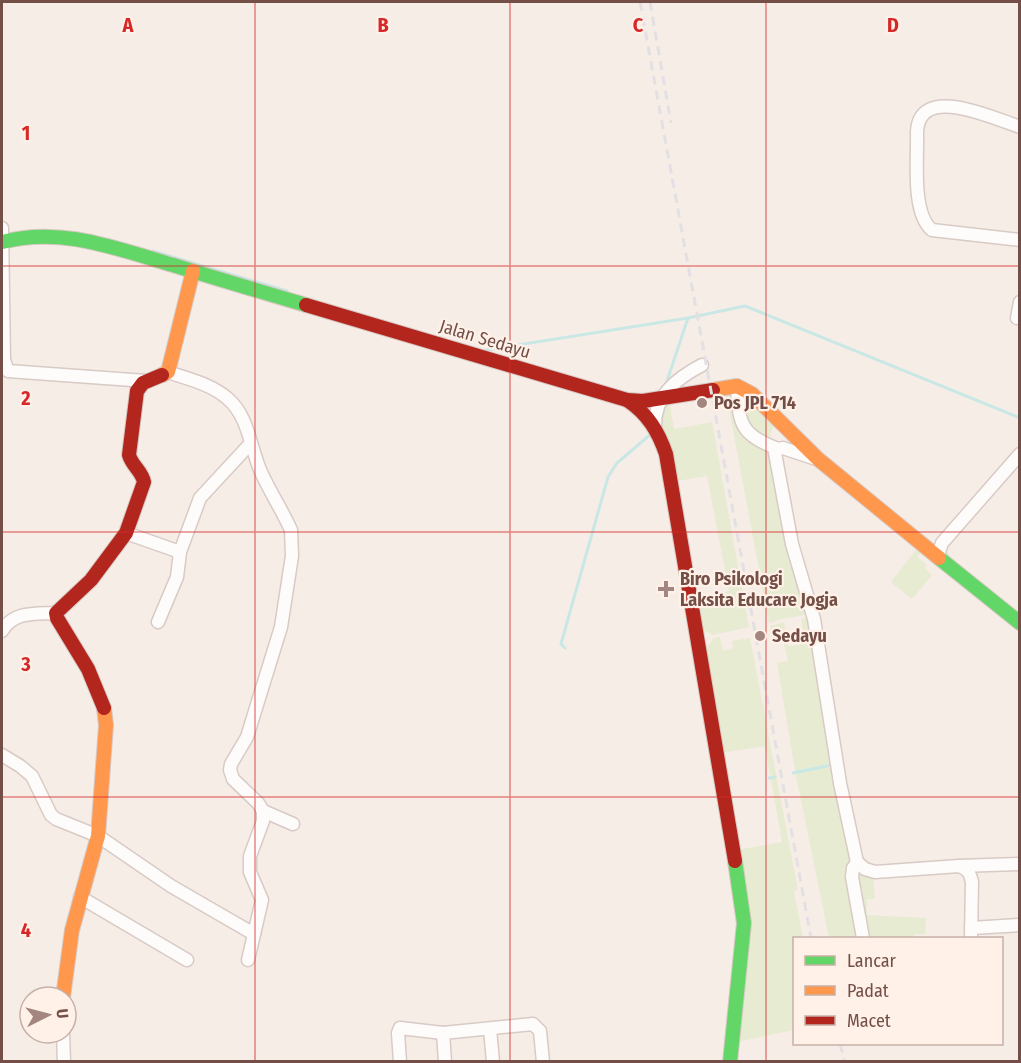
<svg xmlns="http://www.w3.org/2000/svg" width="1021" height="1063" font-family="'Fira Sans Condensed',sans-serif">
	<rect width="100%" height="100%" fill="#f7ede7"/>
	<g fill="#e6ebd1">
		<path d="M 732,392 L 738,425 L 744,436 L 772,454 L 810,614 L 782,619 L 769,623 L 726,393 Z"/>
		<path d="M 741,393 L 775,423 L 768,441 C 745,429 745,416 741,393 Z"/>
		<path d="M 670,405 L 674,429 L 712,422 L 749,627 L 713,635 L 698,627 L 694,599 L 729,591 L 707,476 L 677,481 L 659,418 L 662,406 Z"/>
		<path d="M 916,550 L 920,553 L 917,557 L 927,565 L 924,568 L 932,575 L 912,599 L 891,582 Z"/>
		<path d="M 810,617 L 853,861 L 873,876 L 875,899 L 867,899 L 867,915 L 926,918 L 925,934 L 915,934 L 915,938 L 829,938 L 796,776 L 777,663 L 788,661 L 782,636 L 772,638 L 770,626 L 784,622 L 788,646 L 805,644 L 801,619 Z"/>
		<path d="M 720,637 L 723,651 L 733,648 L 732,641 L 750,638 L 798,890 L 794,891 L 803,938 L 794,938 L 794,1030 L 736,1042 L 737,850 L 782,842 L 765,746 L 720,753 L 703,652 L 714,638 Z"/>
	</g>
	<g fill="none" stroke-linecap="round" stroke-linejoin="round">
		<g stroke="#c9e8e5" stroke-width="3">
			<path d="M 153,251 L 287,291"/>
			<path d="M 486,350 L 688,318 L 745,306 L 1020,418"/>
			<path d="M 666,384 L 688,318"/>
			<path d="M 661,424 L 664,407"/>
			<path d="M 565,648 L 561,644 L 608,477 L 617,463 L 651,434"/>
			<path d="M 793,773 L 832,765"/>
			<path d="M 769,778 L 775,777"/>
		</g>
		<g stroke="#d8cac5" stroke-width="15">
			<g id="street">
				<path d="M 1020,127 C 993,118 919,83 917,132 C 918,157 911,213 932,230 L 1020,240"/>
				<path d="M 2,228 L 4,360 L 8,371 L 146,381"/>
				<path d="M 1017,318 L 1020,302"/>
				<path d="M 168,372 C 188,379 211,384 227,398 C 249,416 250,448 261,472 C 270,492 282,510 291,530 L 292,556 L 281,627 L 247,737 L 231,764 L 230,770 L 233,779 L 258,803 L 263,811 L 263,821 L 250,856 L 250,872 L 262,900 L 248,960"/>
				<path d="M 737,386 C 739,426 741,434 778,449"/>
				<path d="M 655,426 C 654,396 677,378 702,365"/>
				<path d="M 816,459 L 783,448 L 778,449 L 775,453 L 792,544 L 814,619 L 840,783 L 857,862 L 865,869 L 875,872 L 959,866 C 968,869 970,873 972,882 L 971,938"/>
				<path d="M 126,533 L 180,552"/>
				<path d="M 941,560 L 939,552 L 942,543 L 1020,454"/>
				<path d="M 158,622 L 177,577 L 180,552 L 200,498 L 250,444"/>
				<path d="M 2,631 C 14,611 34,614 56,613"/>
				<path d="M 2,755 L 20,766 L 32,776 L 51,815 L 56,819 L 98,836 L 171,886 L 254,934"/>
				<path d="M 263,811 L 293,824"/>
				<path d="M 857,862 L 853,868 L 852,877 L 863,938"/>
				<path d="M 959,866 L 1020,864"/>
				<path d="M 80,897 L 187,960"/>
				<path d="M 971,928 L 1020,925"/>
				<path d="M 490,1029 L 493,1062"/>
				<path d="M 63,1033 L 64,1062"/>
				<path d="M 443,1033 L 445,1062"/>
				<path d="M 400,1062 L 398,1033 L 400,1028 L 443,1033 L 533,1024 L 540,1031 L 543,1062"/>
			</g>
		</g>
		<g stroke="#d7c8c3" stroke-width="16">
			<g id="fast">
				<path d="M 2,242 C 61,226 117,249 173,265 C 218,279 262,292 306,305"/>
				<path d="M 939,558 L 1020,623"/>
				<path d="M 730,1062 L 744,923 L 735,861"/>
			</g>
		</g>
		<g stroke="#d7c8c3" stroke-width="16">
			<g id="slow">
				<path d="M 162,375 L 168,372 L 193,271"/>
				<path d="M 713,390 L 737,386 L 752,394 L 818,459 L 939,558"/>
				<path d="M 63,997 L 72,930 L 98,836 L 106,725 L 104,708"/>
			</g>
		</g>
		<g stroke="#d7c8c3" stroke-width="16">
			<g id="jam">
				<path d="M 306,305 L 627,400 L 643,401 L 713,390"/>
				<path d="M 627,400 C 648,414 658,431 666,454 L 735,861"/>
				<path d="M 104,708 L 88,669 L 57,618 L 56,613 L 91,580 L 126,533 L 144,482 C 142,471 132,466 129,455 L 137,391 L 143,383 L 162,375"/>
			</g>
		</g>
		<use href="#street" stroke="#fefcfb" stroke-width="12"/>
		<use href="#fast" stroke="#63d668" stroke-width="14"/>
		<use href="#slow" stroke="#ff974d" stroke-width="14"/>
		<use href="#jam" stroke="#b3261e" stroke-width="14"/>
		<g stroke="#e3e0e4" stroke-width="3" stroke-dasharray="9 6" stroke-linecap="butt">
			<path d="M 640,2 L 811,938"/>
			<path d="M 650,2 L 671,123"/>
			<path d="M 840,1044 L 845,1062"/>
		</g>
	</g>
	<path fill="none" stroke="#d62828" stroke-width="1.5" stroke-opacity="0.55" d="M 255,2 L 255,1062M 510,2 L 510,1062M 766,2 L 766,1062M 2,266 L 1020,266M 2,532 L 1020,532M 2,797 L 1020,797"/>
	<g fill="#a2867f" stroke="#fff1e7" stroke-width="2">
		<circle cx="702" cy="403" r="6"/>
		<path d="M663 580h6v6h6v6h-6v6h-6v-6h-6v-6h6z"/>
		<circle cx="760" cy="636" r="6"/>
	</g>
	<g text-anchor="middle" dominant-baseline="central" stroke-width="4.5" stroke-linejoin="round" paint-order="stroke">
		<g font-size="18" fill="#744f47" stroke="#fff1e7">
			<text transform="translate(485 339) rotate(17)">Jalan Sedayu</text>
		</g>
		<g font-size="18" font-weight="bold" fill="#744f47" stroke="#fff1e7" text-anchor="start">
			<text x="714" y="403">Pos JPL 714</text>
			<text x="680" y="579">Biro Psikologi<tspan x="680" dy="21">Laksita Educare Jogja</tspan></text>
			<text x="772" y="636">Sedayu</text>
		</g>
	</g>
	<g font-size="20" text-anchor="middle" font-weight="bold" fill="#d62828" stroke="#fff1e7" stroke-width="4.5" stroke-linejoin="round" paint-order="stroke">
		<text x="128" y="32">A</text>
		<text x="383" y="32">B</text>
		<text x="638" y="32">C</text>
		<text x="893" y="32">D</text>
		<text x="26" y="140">1</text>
		<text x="26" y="405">2</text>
		<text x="26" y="671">3</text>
		<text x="26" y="937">4</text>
	</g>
	<rect width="1021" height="1063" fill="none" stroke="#744f47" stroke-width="6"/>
	<rect x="793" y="937" width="210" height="108" fill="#fff1e7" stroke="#c7b0a7" stroke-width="1.5"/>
	<rect x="805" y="956" width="30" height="9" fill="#63d668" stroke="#c7b0a7" stroke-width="1.5"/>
	<text x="847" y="967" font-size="18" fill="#744f47">Lancar</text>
	<rect x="805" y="986" width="30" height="9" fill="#ff974d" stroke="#c7b0a7" stroke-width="1.5"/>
	<text x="847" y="997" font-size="18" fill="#744f47">Padat</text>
	<rect x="805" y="1016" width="30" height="9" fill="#b3261e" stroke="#c7b0a7" stroke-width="1.5"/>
	<text x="847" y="1027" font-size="18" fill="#744f47">Macet</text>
	<g transform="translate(48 1015) rotate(84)"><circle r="28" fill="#fff1e7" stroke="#c7b0a7" stroke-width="1.5"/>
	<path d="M0-4.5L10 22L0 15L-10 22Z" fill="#a2867f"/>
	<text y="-9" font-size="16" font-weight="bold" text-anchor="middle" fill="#744f47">U</text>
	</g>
</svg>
